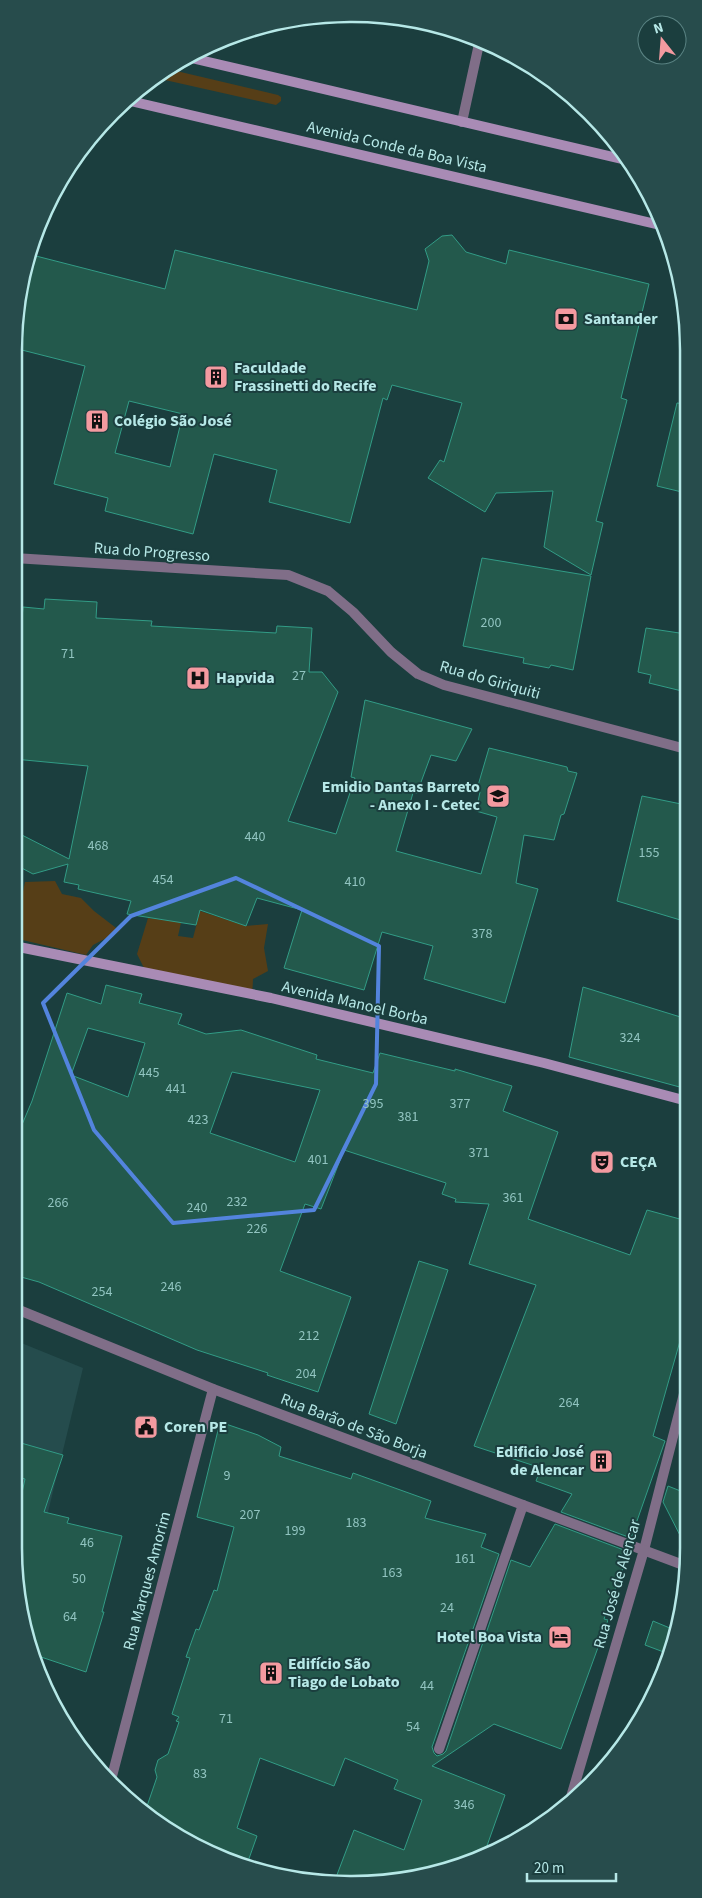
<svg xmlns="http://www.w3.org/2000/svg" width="702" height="1898" font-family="'Source Sans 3',sans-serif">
	<rect width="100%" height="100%" fill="#1b3e3e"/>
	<path fill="#254c4d" d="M 14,1340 L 83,1368 L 24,1611 L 14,1547 Z"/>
	<g fill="#563e17">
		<path d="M 168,69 L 278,95 L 281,97 L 281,101 L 276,105 L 156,78 Z"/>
		<path d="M 55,881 L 62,894 L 81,898 L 94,911 L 120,931 L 93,945 L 86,955 L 14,938 L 14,903 L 20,906 L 25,882 Z"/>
		<path d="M 174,901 L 185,905 L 178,936 L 193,938 L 200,911 L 246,926 L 268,924 L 264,948 L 268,971 L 253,979 L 252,999 L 144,968 L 137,954 L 148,918 L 172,921 Z"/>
	</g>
	<g fill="#23594c" stroke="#329c86" fill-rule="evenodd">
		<path d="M 452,235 L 466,252 L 506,264 L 509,250 L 649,284 L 621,398 L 627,400 L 596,521 L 603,523 L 591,575 L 544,547 L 553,491 L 496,493 L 485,512 L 428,478 L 440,460 L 444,462 L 462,403 L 392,385 L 387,400 L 383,398 L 350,523 L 269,502 L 277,470 L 214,454 L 193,534 L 105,511 L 108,498 L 54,484 L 85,366 L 14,348 L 25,268 L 32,270 L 36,256 L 165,289 L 175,250 L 417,310 L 429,261 L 425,249 L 442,236 ZM 129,401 L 183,414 L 170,467 L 115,453 Z"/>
		<path d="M 677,403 L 686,404 L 686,493 L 657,486 Z"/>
		<path d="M 482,558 L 591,576 L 573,670 L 551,665 L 549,668 L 523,663 L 524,658 L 463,646 Z"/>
		<path d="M 45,599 L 97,602 L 96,618 L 152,621 L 151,626 L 276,633 L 277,626 L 312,628 L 309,672 L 322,672 L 338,692 L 288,821 L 336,834 L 355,778 L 351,777 L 365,700 L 472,729 L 456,761 L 431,755 L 417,793 L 413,793 L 396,851 L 481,874 L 497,817 L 476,811 L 480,792 L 477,789 L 489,748 L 567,767 L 568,771 L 577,773 L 564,814 L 561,815 L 554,840 L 524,835 L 516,883 L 538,889 L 505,1003 L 424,979 L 433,946 L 382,932 L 364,990 L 284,968 L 302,910 L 257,898 L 246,926 L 200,910 L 196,925 L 127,914 L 131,901 L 78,889 L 79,885 L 64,882 L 68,864 L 33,874 L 14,864 L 14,831 L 69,859 L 88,766 L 14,759 L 14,619 L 22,619 L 23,607 L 44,609 Z"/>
		<path d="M 646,628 L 686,634 L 686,692 L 649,683 L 651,675 L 638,672 Z"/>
		<path d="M 642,796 L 686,805 L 687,922 L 617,901 Z"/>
		<path d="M 106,985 L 142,994 L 139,1003 L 182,1014 L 178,1024 L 206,1034 L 241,1030 L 317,1055 L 316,1059 L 373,1073 L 380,1053 L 455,1071 L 455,1069 L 512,1086 L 503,1111 L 558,1132 L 528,1219 L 630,1255 L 647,1210 L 687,1221 L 688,1313 L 653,1436 L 665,1441 L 631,1538 L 561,1512 L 572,1494 L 536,1481 L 541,1468 L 474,1446 L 536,1285 L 469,1264 L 489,1204 L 455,1202 L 456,1199 L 442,1194 L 446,1183 L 344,1150 L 321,1209 L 305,1204 L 280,1271 L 351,1297 L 318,1392 L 267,1375 L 268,1373 L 197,1350 L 39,1282 L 14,1275 L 14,1125 L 21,1127 L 32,1101 L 67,993 L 101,1004 ZM 88,1028 L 145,1043 L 128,1097 L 71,1075 ZM 232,1072 L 320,1090 L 295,1162 L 210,1133 Z"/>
		<path d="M 583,987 L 687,1019 L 687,1089 L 569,1057 Z"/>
		<path d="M 419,1261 L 448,1270 L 396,1424 L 369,1414 Z"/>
		<path d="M 220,1422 L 258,1435 L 281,1447 L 279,1456 L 351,1479 L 353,1473 L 431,1501 L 425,1518 L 486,1534 L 481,1547 L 499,1554 L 432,1747 L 434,1753 L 437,1756 L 443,1754 L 446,1751 L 511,1560 L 530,1567 L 555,1524 L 629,1552 L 604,1619 L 608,1620 L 561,1749 L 494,1724 L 432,1766 L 505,1795 L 483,1857 L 417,1878 L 335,1880 L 354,1830 L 404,1850 L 422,1800 L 394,1789 L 398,1780 L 345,1758 L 334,1786 L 260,1758 L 237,1828 L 257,1836 L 246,1867 L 183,1839 L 146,1809 L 157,1777 L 155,1770 L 158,1760 L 168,1754 L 179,1722 L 176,1721 L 179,1717 L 172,1714 L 190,1658 L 186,1657 L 196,1629 L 199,1630 L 214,1590 L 217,1591 L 234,1527 L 197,1517 Z"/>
		<path d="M 14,1441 L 63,1455 L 44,1512 L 69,1518 L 67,1523 L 122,1536 L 102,1612 L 104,1612 L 86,1672 L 32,1654 L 14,1547 L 14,1529 L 25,1479 L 14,1476 Z"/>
		<path d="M 668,1486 L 688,1494 L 688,1551 L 663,1502 Z"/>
		<path d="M 653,1621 L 677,1631 L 669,1654 L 645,1645 Z"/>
	</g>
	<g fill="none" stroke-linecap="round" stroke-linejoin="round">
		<g stroke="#806e88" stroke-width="10">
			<path d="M 462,122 L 479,44"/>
			<path d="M 439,1749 L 523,1505"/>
		</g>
		<path stroke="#806e88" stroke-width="10" d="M 644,1550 L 688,1378"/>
		<g stroke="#806e88" stroke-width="10">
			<path d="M 14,558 L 288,575 L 328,591 L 353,612 L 391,652 L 418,674 L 444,685 L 686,749"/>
			<path d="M 14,1308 L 213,1389 L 686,1566"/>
			<path d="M 111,1780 L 213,1389"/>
			<path d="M 571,1797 L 644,1550"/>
		</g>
		<g stroke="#a98bb5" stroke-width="10">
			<path d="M 187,57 L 626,160"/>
			<path d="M 126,100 L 660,225"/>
			<path d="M 14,946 L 271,998 L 544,1063 L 687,1101"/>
		</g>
	</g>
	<path fill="none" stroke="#5384dd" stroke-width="4" stroke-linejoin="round" d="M 236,878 L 379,946 L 376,1084 L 314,1210 L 173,1223 L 94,1130 L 43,1003 L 131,916 Z"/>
	<defs>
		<g id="bank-square" transform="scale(1.25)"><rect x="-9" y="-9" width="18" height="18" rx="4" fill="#f49aa0" stroke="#1b3e3e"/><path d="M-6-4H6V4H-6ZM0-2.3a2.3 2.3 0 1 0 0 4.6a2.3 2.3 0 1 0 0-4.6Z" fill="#111"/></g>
		<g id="building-square" transform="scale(1.25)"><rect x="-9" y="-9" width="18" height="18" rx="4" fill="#f49aa0" stroke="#1b3e3e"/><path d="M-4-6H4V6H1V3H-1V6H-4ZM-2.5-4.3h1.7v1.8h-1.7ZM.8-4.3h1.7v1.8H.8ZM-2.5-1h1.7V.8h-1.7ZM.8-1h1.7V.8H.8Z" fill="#111"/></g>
		<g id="hospital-square" transform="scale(1.25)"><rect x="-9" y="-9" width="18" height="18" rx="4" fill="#f49aa0" stroke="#1b3e3e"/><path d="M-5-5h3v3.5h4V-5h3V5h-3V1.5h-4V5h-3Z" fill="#111"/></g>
		<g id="school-square" transform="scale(1.25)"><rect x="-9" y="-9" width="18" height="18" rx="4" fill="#f49aa0" stroke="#1b3e3e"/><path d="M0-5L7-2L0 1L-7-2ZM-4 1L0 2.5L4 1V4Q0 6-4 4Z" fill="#111"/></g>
		<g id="theatre-square" transform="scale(1.25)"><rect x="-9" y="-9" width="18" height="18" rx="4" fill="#f49aa0" stroke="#1b3e3e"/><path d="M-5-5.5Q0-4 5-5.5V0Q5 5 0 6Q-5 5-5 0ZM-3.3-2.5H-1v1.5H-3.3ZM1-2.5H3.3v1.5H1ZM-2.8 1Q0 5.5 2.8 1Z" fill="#111"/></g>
		<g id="civic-square" transform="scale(1.25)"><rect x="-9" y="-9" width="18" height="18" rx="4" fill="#f49aa0" stroke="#1b3e3e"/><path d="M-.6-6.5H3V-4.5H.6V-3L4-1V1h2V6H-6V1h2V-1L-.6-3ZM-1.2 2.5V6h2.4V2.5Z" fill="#111"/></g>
		<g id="hotel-square" transform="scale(1.25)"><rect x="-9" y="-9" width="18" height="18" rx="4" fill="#f49aa0" stroke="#1b3e3e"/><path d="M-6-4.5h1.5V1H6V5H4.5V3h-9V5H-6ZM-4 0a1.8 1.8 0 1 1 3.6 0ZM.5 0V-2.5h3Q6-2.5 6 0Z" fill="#111"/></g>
	</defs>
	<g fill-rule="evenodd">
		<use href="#bank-square" x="566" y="319"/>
		<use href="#building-square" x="216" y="377"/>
		<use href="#building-square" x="97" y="421"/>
		<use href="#hospital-square" x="198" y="678"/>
		<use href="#school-square" x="498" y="796"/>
		<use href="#theatre-square" x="602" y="1162"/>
		<use href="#civic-square" x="146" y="1427"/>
		<use href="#building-square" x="601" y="1461"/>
		<use href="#hotel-square" x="560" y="1637"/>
		<use href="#building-square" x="271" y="1673"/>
	</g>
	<g text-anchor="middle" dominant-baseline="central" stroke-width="4" stroke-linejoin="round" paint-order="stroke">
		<g font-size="14" fill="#91c4c0">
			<text x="491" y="623">200</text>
			<text x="68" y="654">71</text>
			<text x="299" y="676">27</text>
			<text x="255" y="837">440</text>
			<text x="98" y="846">468</text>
			<text x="649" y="853">155</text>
			<text x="163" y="880">454</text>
			<text x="355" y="882">410</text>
			<text x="482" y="934">378</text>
			<text x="630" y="1038">324</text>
			<text x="149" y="1073">445</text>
			<text x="176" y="1089">441</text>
			<text x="373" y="1104">395</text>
			<text x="460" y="1104">377</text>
			<text x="408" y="1117">381</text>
			<text x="198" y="1120">423</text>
			<text x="479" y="1153">371</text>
			<text x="318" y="1160">401</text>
			<text x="513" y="1198">361</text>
			<text x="237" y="1202">232</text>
			<text x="58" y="1203">266</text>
			<text x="197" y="1208">240</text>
			<text x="257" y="1229">226</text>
			<text x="171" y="1287">246</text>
			<text x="102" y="1292">254</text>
			<text x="309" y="1336">212</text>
			<text x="306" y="1374">204</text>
			<text x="569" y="1403">264</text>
			<text x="227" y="1476">9</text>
			<text x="250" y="1515">207</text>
			<text x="356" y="1523">183</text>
			<text x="295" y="1531">199</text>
			<text x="87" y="1543">46</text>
			<text x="465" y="1559">161</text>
			<text x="392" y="1573">163</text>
			<text x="79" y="1579">50</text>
			<text x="447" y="1608">24</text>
			<text x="70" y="1617">64</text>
			<text x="427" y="1686">44</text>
			<text x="226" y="1719">71</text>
			<text x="413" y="1727">54</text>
			<text x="200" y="1774">83</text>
			<text x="464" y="1805">346</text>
		</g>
		<g font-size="16" fill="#b6e8e7" stroke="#1b3e3e">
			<text transform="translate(397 147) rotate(13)">Avenida Conde da Boa Vista</text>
			<text transform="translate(152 552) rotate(4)">Rua do Progresso</text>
			<text transform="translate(490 680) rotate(16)">Rua do Giriquiti</text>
			<text transform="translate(355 1003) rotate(13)">Avenida Manoel Borba</text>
			<text transform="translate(354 1426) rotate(21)">Rua Barão de São Borja</text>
			<text transform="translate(147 1581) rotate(-75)">Rua Marques Amorim</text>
			<text transform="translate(617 1584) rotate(-74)">Rua José de Alencar</text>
		</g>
		<g font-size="16" font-weight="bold" fill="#b6e8e7" stroke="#1b3e3e" text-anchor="start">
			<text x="584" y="319">Santander</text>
			<text x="234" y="368">Faculdade<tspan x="234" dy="18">Frassinetti do Recife</tspan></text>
			<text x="114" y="421">Colégio São José</text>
			<text x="216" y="678">Hapvida</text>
			<text x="480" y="787" text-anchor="end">Emidio Dantas Barreto<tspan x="480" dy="18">- Anexo I - Cetec</tspan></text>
			<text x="620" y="1162">CEÇA</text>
			<text x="164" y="1427">Coren PE</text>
			<text x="584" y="1452" text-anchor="end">Edificio José<tspan x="584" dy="18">de Alencar</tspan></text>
			<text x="542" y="1637" text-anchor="end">Hotel Boa Vista</text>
			<text x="288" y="1664">Edifício São<tspan x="288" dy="18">Tiago de Lobato</tspan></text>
		</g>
	</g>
	<path d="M0 0H702V1898H0ZM350 22H352A328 328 0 0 1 680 350V1548A328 328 0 0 1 352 1876H350A328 328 0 0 1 22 1548V350A328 328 0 0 1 350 22Z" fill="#274c4c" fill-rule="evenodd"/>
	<path fill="none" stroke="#b6e8e7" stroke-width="2.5" d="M350 22H352A328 328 0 0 1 680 350V1548A328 328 0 0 1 352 1876H350A328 328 0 0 1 22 1548V350A328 328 0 0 1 350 22Z"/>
	<g transform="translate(662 40) rotate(343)"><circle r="24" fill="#1b3e3e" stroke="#598282"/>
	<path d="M0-4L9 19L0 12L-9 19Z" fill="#f49aa0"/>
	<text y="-8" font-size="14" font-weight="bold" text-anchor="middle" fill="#b6e8e7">N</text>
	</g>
	<path d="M527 1873v8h89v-8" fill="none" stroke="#b6e8e7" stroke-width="2.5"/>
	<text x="534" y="1873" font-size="15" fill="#b6e8e7" stroke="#1b3e3e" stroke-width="4" paint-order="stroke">20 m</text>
</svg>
